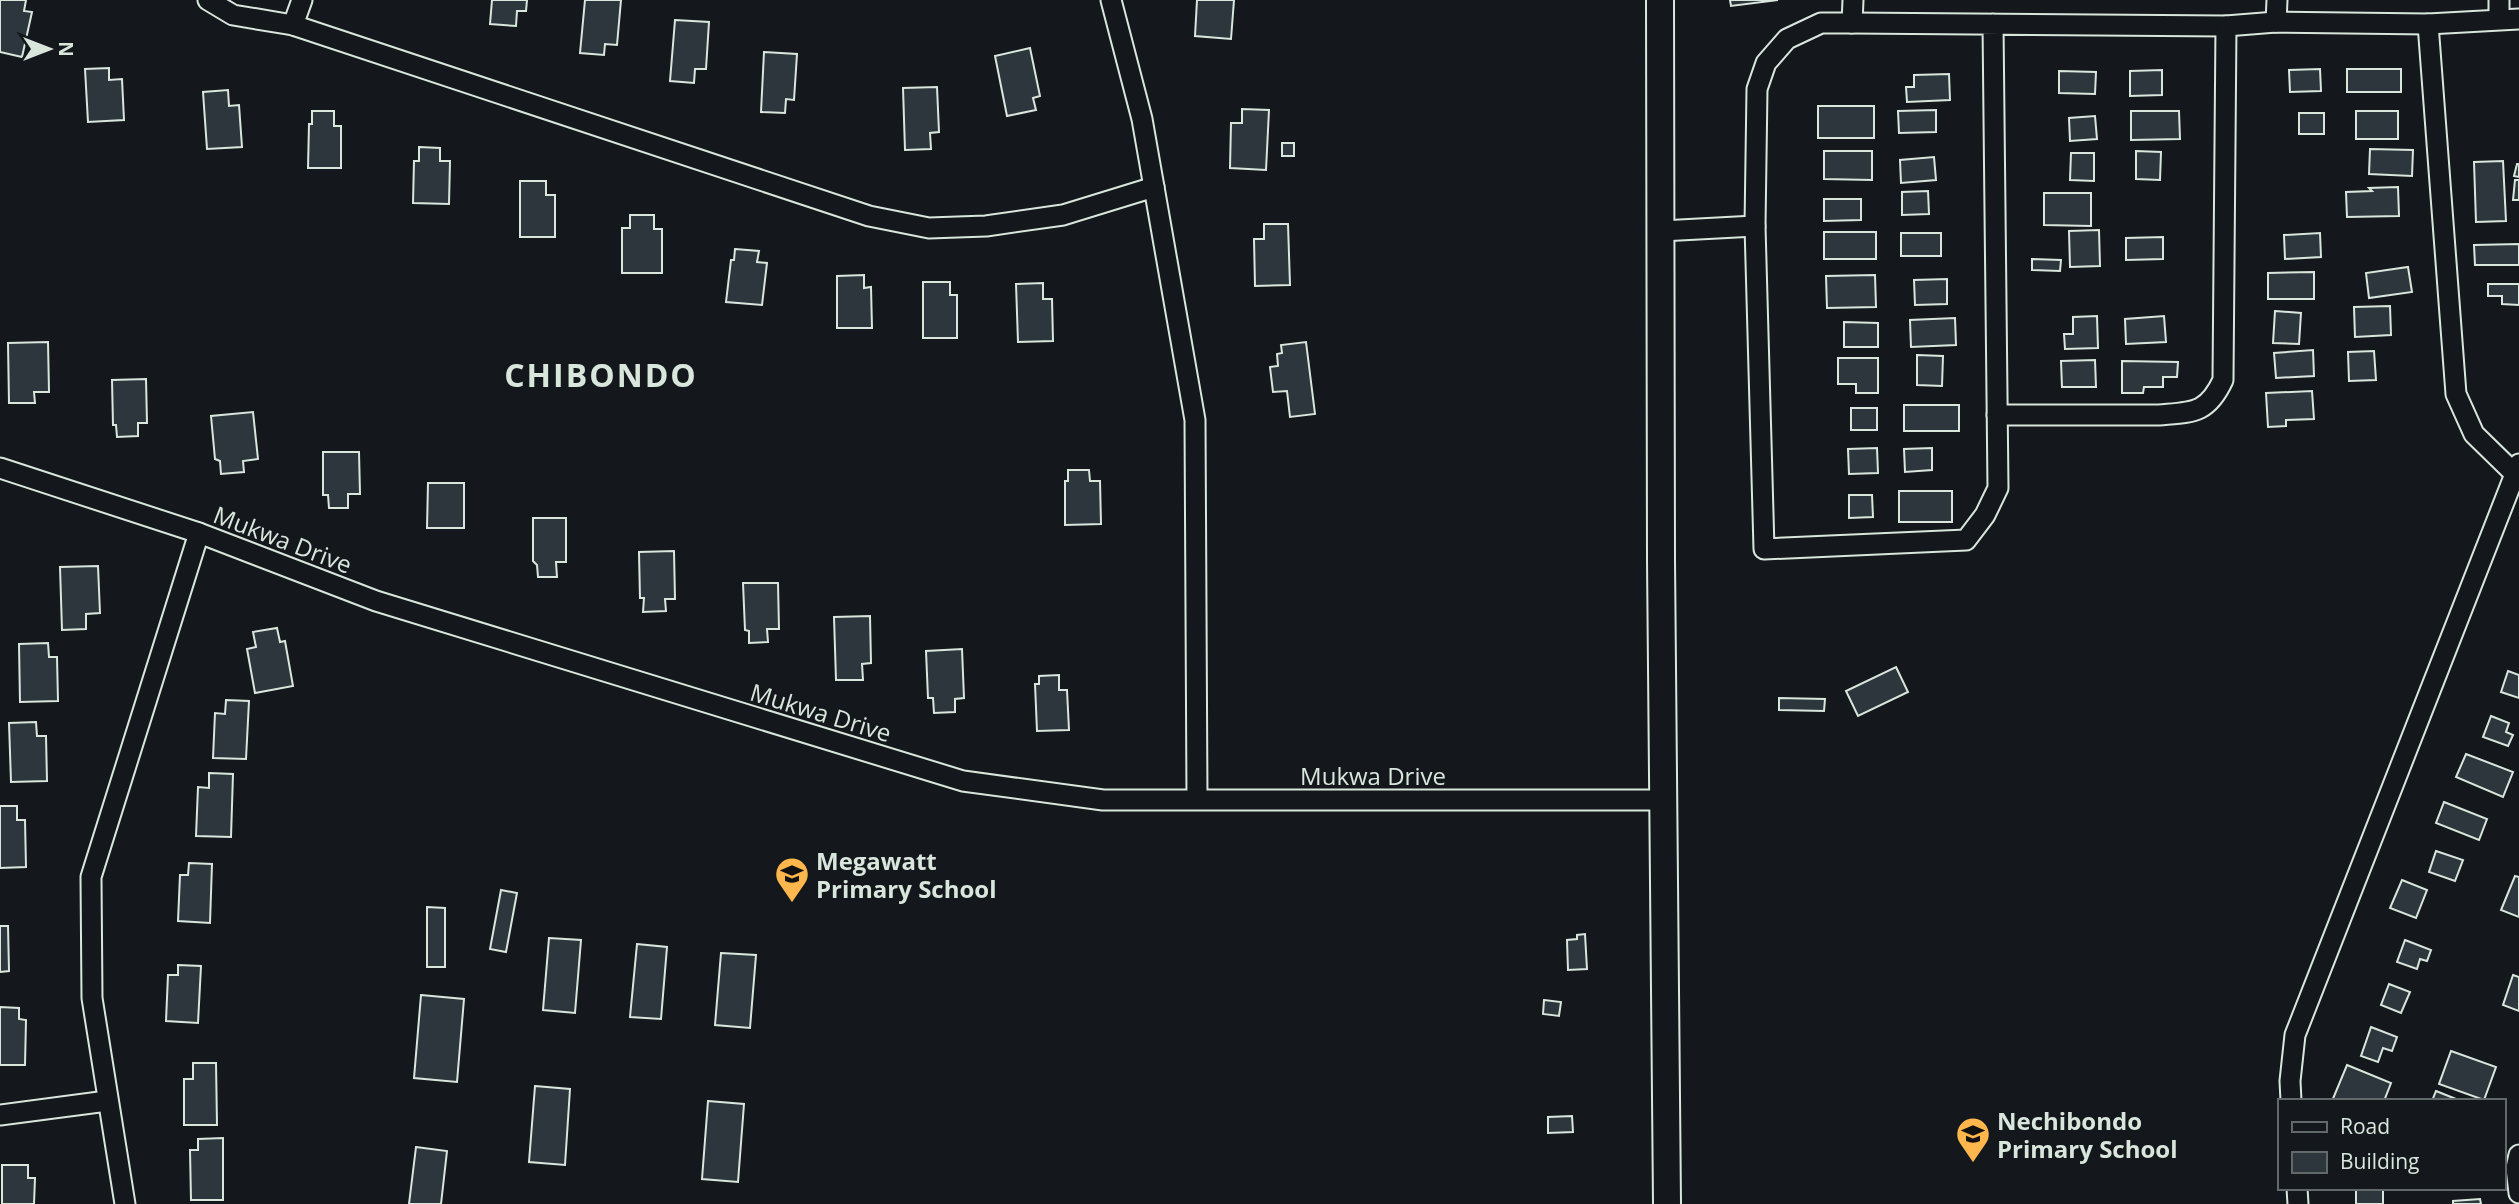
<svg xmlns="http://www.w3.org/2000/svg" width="2519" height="1204" font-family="'Open Sans',sans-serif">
	<rect width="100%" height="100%" fill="#14181c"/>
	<g fill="#2c363c" stroke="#d8e6dc" stroke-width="2">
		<path d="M 0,0 L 26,0 L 24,11 L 32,12 L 22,57 L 0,52 Z"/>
		<path d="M 492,0 L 527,0 L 526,11 L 517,11 L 516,26 L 490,24 Z"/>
		<path d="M 585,0 L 621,0 L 617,45 L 605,44 L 604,55 L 580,53 Z"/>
		<path d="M 1197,0 L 1234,0 L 1231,39 L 1195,36 Z"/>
		<path d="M 1730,0 L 1778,0 L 1731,6 Z"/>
		<path d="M 675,20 L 709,22 L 706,69 L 695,69 L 694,83 L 670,81 Z"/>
		<path d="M 1030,48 L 1040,96 L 1033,98 L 1036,110 L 1007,116 L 995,56 Z"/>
		<path d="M 764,52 L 797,54 L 794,100 L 786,99 L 785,113 L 761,112 Z"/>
		<path d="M 109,68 L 109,80 L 122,79 L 124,120 L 88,122 L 85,69 Z"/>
		<path d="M 2320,69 L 2321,91 L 2290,92 L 2289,70 Z"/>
		<rect x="2347" y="69" width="54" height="23"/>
		<path d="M 2162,70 L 2162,95 L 2130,96 L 2130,71 Z"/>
		<path d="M 2059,71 L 2096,72 L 2095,94 L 2059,93 Z"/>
		<path d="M 1949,74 L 1950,100 L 1907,102 L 1906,87 L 1914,87 L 1914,75 Z"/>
		<path d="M 937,87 L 939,132 L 930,133 L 931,149 L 905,150 L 903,88 Z"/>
		<path d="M 228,90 L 229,106 L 239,105 L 242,147 L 207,149 L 203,92 Z"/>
		<rect x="1818" y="106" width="56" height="32"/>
		<path d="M 1242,109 L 1269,110 L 1266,170 L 1230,168 L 1231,123 L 1242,123 Z"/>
		<path d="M 1936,110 L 1936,132 L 1899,133 L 1898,111 Z"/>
		<path d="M 312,111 L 334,111 L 334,126 L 341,126 L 341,168 L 308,168 L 309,124 L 312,124 Z"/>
		<path d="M 2131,111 L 2179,111 L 2180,139 L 2131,140 Z"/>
		<rect x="2356" y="111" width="42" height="28"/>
		<rect x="2299" y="113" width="25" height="21"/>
		<path d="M 2095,116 L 2097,139 L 2070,141 L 2069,118 Z"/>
		<rect x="1282" y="143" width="12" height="13"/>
		<path d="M 419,147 L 440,148 L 440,161 L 450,161 L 449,204 L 413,203 L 414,161 L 419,161 Z"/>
		<path d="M 2370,149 L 2413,150 L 2412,176 L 2369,174 Z"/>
		<path d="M 1824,151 L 1872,151 L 1872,180 L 1824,179 Z"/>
		<path d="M 2136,151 L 2161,152 L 2160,180 L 2136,179 Z"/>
		<path d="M 2071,153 L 2094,153 L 2094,181 L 2070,180 Z"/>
		<path d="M 1934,157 L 1936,180 L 1901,183 L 1900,160 Z"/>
		<path d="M 2503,161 L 2506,221 L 2476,222 L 2474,162 Z"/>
		<path d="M 2517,164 L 2519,164 L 2519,177 L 2514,176 Z"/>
		<path d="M 2515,180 L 2519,180 L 2519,200 L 2513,200 Z"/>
		<path d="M 520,181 L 546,181 L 546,195 L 555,195 L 555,237 L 520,237 Z"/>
		<path d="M 2398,187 L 2399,216 L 2347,217 L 2346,192 L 2372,191 L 2369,188 Z"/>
		<path d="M 1928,191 L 1929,214 L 1902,215 L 1902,192 Z"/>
		<path d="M 2044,193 L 2091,193 L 2091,226 L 2044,225 Z"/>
		<path d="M 1824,199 L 1861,199 L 1861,220 L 1824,221 Z"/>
		<path d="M 630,215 L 654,215 L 654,229 L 662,229 L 662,273 L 622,273 L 622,228 L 630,228 Z"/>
		<path d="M 1264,224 L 1288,224 L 1290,285 L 1255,286 L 1254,239 L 1264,239 Z"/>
		<path d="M 2099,230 L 2100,266 L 2070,267 L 2069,231 Z"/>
		<rect x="1824" y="232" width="52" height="27"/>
		<rect x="1901" y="233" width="40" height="23"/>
		<path d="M 2320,233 L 2321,257 L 2285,259 L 2284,235 Z"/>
		<path d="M 2163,237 L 2163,259 L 2126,260 L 2126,238 Z"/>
		<path d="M 2519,244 L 2519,265 L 2475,265 L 2474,245 Z"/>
		<path d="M 735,249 L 759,251 L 757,262 L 767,263 L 762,305 L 726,302 L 731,260 L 734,260 Z"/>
		<path d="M 2032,259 L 2061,260 L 2060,271 L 2032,270 Z"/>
		<path d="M 2408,267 L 2412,292 L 2369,298 L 2366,273 Z"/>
		<path d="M 2314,272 L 2314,299 L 2268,299 L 2268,273 Z"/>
		<path d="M 864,275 L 864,288 L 871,287 L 872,328 L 837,328 L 837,276 Z"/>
		<path d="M 1875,275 L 1876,307 L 1827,308 L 1826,276 Z"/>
		<path d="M 1947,279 L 1947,304 L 1915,305 L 1914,280 Z"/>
		<path d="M 923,282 L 950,282 L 950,295 L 957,295 L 957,338 L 923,338 Z"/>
		<path d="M 1043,283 L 1043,299 L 1052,299 L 1053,341 L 1018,342 L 1016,284 Z"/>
		<path d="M 2488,284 L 2519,284 L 2519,305 L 2502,304 L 2502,296 L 2488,296 Z"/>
		<path d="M 2390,306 L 2391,335 L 2355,337 L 2354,307 Z"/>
		<path d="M 2275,311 L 2301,313 L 2299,344 L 2273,343 Z"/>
		<path d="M 2097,316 L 2098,348 L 2065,349 L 2064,334 L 2073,334 L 2073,317 Z"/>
		<path d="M 2164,316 L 2166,342 L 2126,344 L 2125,319 Z"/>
		<path d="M 1955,318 L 1956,345 L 1911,347 L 1910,320 Z"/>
		<path d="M 1844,322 L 1878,323 L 1878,347 L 1844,347 Z"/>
		<path d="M 48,342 L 49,392 L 34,392 L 35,403 L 9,403 L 8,343 Z"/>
		<path d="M 1306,342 L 1315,414 L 1290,417 L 1287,391 L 1273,392 L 1270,367 L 1278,366 L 1277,354 L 1282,353 L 1281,345 Z"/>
		<path d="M 2313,350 L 2314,376 L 2276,378 L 2274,353 Z"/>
		<path d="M 2374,351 L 2376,380 L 2349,381 L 2348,352 Z"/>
		<path d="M 1917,355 L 1943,356 L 1942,386 L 1917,385 Z"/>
		<path d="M 1838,358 L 1878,358 L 1878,393 L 1856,393 L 1856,384 L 1838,384 Z"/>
		<path d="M 2095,360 L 2096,387 L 2062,387 L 2061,361 Z"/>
		<path d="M 2122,361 L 2178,362 L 2177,377 L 2163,377 L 2163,387 L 2144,387 L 2143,393 L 2122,393 Z"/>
		<path d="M 146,379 L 147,423 L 138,423 L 138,436 L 117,437 L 116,425 L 113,425 L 112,380 Z"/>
		<path d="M 2312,391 L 2314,419 L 2286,420 L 2286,426 L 2268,427 L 2266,393 Z"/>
		<rect x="1904" y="405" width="55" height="26"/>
		<rect x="1851" y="408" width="26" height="22"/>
		<path d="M 253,412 L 258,459 L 243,461 L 244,472 L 221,474 L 220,461 L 215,459 L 211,416 Z"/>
		<path d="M 1877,448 L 1878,473 L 1849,474 L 1848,449 Z"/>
		<path d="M 1932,448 L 1932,470 L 1905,472 L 1904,449 Z"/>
		<path d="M 323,452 L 359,452 L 360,494 L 348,494 L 348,508 L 329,508 L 328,495 L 323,495 Z"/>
		<path d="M 1068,470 L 1089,470 L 1090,481 L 1100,481 L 1101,524 L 1065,525 L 1065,481 L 1068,481 Z"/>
		<path d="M 428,483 L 464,483 L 464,528 L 427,528 Z"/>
		<rect x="1899" y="491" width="53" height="31"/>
		<path d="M 1849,495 L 1872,495 L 1873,517 L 1849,518 Z"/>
		<path d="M 533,518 L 566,518 L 566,562 L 556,562 L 557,577 L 538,577 L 537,565 L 533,561 Z"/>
		<path d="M 674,551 L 675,599 L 665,599 L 666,611 L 643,612 L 644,598 L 640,598 L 639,552 Z"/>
		<path d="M 98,566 L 100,613 L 86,614 L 86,629 L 62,630 L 60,567 Z"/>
		<path d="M 743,583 L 778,583 L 779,629 L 767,629 L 768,642 L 749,643 L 749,631 L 745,630 Z"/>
		<path d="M 870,616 L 871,663 L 862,664 L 863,680 L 836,680 L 834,617 Z"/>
		<path d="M 277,628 L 280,642 L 285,641 L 293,686 L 255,693 L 247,649 L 256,647 L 253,632 Z"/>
		<path d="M 48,643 L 49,657 L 57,657 L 58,701 L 20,702 L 19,644 Z"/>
		<path d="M 962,649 L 964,698 L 955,699 L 955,712 L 934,713 L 933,698 L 928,698 L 926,651 Z"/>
		<path d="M 1896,667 L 1908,692 L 1858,716 L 1846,691 Z"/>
		<path d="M 2508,671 L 2519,675 L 2519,698 L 2501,692 Z"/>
		<path d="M 1059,675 L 1059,690 L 1067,690 L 1069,730 L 1037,731 L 1035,684 L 1039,684 L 1039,676 Z"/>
		<path d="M 1779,698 L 1825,699 L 1824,711 L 1779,710 Z"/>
		<path d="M 226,700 L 249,701 L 246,759 L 213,758 L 215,713 L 225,714 Z"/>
		<path d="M 2491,716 L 2509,723 L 2506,732 L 2513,735 L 2508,746 L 2483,737 Z"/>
		<path d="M 36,722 L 37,736 L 46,736 L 47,781 L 11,782 L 9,723 Z"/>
		<path d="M 2466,754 L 2513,772 L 2503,797 L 2456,777 Z"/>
		<path d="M 209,773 L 233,774 L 231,837 L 196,836 L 198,787 L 209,788 Z"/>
		<path d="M 2444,802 L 2487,819 L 2479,840 L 2436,823 Z"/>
		<path d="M 0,806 L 17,806 L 17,820 L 25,820 L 26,867 L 0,868 Z"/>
		<path d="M 2436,851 L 2463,860 L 2455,881 L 2429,872 Z"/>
		<path d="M 189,863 L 212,864 L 210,923 L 178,921 L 180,875 L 188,875 Z"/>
		<path d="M 2515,876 L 2519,877 L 2519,917 L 2501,910 Z"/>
		<path d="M 2402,880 L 2427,890 L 2416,918 L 2390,908 Z"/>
		<path d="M 501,890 L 517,893 L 506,952 L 490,949 Z"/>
		<path d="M 427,907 L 445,908 L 445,967 L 427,967 Z"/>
		<path d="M 0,926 L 8,926 L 9,971 L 0,972 Z"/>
		<path d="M 1585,934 L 1587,969 L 1568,970 L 1567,940 L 1577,939 L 1577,935 Z"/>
		<path d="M 549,938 L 581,940 L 575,1013 L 543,1010 Z"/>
		<path d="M 2405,940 L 2431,950 L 2427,961 L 2420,959 L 2417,969 L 2397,962 Z"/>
		<path d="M 637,944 L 667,947 L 661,1019 L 630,1017 Z"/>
		<path d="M 721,953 L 756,955 L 750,1028 L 715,1025 Z"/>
		<path d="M 178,965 L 201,966 L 198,1023 L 166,1021 L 168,975 L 178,975 Z"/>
		<path d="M 2513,975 L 2519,977 L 2519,1011 L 2503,1005 Z"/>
		<path d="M 2389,984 L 2410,992 L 2401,1013 L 2381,1005 Z"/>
		<path d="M 421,995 L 464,999 L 457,1082 L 414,1078 Z"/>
		<path d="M 1544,1000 L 1561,1002 L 1559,1016 L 1543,1014 Z"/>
		<path d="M 0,1007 L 19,1008 L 19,1019 L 26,1020 L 25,1065 L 0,1065 Z"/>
		<path d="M 2371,1027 L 2397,1037 L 2392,1051 L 2383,1048 L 2378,1062 L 2361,1056 Z"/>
		<path d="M 2451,1051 L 2496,1067 L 2484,1100 L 2439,1084 Z"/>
		<path d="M 193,1063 L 216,1063 L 217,1125 L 184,1125 L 184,1079 L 193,1079 Z"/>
		<path d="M 2347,1065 L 2391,1083 L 2384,1101 L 2332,1101 Z"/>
		<path d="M 535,1086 L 570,1089 L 565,1165 L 529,1162 Z"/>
		<path d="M 2436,1091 L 2461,1101 L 2432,1101 Z"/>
		<path d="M 708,1101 L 744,1104 L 738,1182 L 702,1179 Z"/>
		<path d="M 1572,1116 L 1573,1132 L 1548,1133 L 1548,1117 Z"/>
		<path d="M 223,1138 L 223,1200 L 191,1200 L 190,1150 L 198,1150 L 198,1139 Z"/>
		<path d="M 416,1147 L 447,1151 L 441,1204 L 409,1204 Z"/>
		<path d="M 2,1165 L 28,1165 L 28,1178 L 35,1178 L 34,1204 L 2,1204 Z"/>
		<rect x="2356" y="1188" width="27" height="16"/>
		<path d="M 2480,1199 L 2481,1204 L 2453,1204 L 2453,1201 Z"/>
	</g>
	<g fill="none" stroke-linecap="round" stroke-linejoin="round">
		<g stroke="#d8e6dc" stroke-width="23">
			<g id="street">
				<path d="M 208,0 L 233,15 L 293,25 L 869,216 L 929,228 L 986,226 L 1063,215 L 1154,187"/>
				<path d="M 1111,0 L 1142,119 L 1195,420 L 1197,799"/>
				<path d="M 2499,19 L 2499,0"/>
				<path d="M 2276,22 L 2277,0"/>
				<path d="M 1852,23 L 1853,0"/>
				<path d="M 1993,24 L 1998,488 L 1985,515 L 1966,540 L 1764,549 L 1755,226 L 1757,89 L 1766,63 L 1787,39 L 1821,23 L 1852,23 L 2226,26 L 2276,22 L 2428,24 L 2519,19"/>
				<path d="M 2428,24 L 2456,394 L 2474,434 L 2515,474"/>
				<path d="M 293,25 L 302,0"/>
				<path d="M 1661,231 L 1755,226"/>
				<path d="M 1997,415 L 2159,415 C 2193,412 2207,414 2223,380 L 2226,26"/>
				<path d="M 0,468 L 199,533 L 376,601 L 963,781 L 1103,800 L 1663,800"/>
				<path d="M 2291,1101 L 2290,1081 L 2295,1035 L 2519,464"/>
				<path d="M 0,1115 L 107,1101"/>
				<path d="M 2519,1155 L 2516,1168 L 2519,1193"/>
				<path d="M 2297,1188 L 2298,1204"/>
				<path d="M 125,1204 L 92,998 L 91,877 L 199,533"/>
			</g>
		</g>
		<g stroke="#d8e6dc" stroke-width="30">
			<path id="secondary" d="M 1660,0 L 1661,560 L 1667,1204"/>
		</g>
		<use href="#street" stroke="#14181c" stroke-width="19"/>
		<use href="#secondary" stroke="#14181c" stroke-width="26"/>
	</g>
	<defs>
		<g id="school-pin" transform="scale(1.75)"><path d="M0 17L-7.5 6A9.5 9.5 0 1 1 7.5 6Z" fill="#ffb74d" stroke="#14181c"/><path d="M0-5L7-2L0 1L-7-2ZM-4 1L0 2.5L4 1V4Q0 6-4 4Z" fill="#111"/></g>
	</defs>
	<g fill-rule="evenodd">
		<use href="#school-pin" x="792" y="874"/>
		<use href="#school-pin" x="1973" y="1134"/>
	</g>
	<g text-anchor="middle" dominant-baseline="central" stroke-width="5" stroke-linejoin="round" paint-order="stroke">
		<g font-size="24" fill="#d8e6dc" stroke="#14181c">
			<text transform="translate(283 539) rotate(21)">Mukwa Drive</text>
			<text transform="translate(821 712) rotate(17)">Mukwa Drive</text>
			<text x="1373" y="775">Mukwa Drive</text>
		</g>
		<g font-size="24" font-weight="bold" fill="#d8e6dc" stroke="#14181c" text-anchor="start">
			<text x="816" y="860">Megawatt<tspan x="816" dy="28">Primary School</tspan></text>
			<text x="1997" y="1120">Nechibondo<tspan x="1997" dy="28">Primary School</tspan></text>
		</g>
		<g font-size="32" font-weight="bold" letter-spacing="2" fill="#d8e6dc" stroke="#14181c">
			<text x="601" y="374">CHIBONDO</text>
		</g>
	</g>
	<rect x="2278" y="1099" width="228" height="91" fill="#14181c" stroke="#626a69" stroke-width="2"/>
	<rect x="2292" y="1122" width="35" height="10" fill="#14181c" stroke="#626a69" stroke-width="2"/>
	<text x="2340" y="1134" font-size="21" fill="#d8e6dc">Road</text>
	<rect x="2292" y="1152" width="35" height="21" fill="#2c363c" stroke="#626a69" stroke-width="2"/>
	<text x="2340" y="1169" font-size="21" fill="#d8e6dc">Building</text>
	<g transform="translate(49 49) rotate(90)" stroke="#14181c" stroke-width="5" paint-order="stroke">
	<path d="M0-5L12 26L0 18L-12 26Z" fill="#d8e6dc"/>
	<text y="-10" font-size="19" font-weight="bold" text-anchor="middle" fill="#d8e6dc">N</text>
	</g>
</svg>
